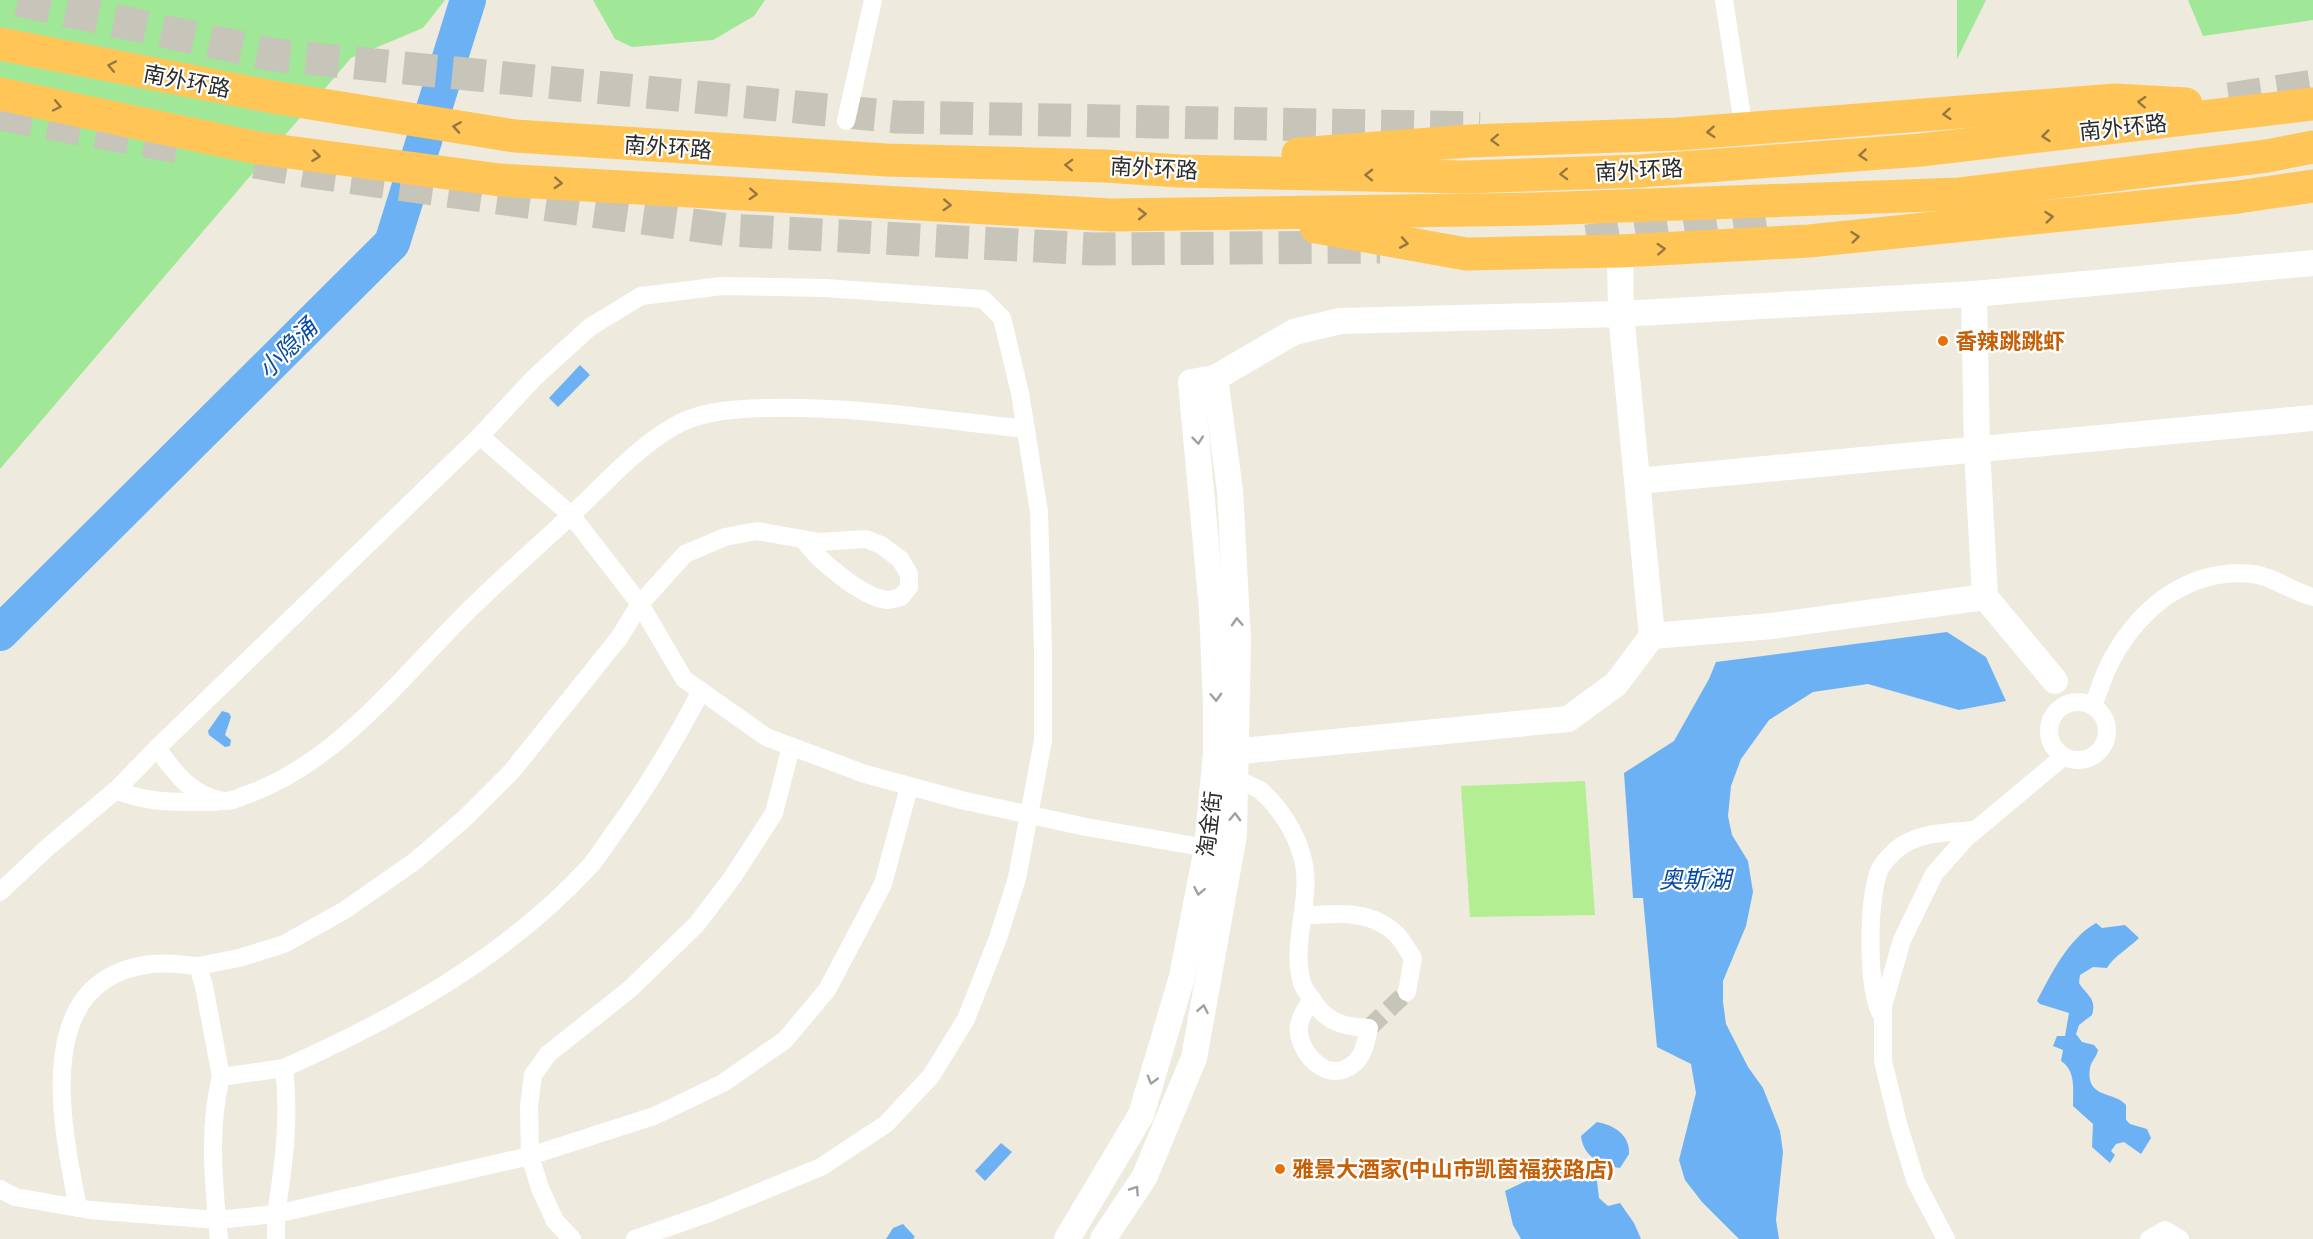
<svg xmlns="http://www.w3.org/2000/svg" width="2313" height="1239" font-family="'Titillium Web','Noto Sans SC',sans-serif">
	<rect width="100%" height="100%" fill="#eeeadd"/>
	<g fill="#a0e797">
		<path d="M 0,0 L 445,0 L 423,28 L 351,58 L 0,469 Z"/>
		<path d="M 593,0 L 765,0 L 754,16 L 713,40 L 632,47 L 615,39 Z"/>
		<path d="M 1957,0 L 1986,0 L 1957,59 Z"/>
		<path d="M 2188,0 L 2313,0 L 2313,20 L 2203,36 Z"/>
	</g>
	<path fill="#b3ee92" d="M 1585,781 L 1595,915 L 1470,917 L 1461,786 Z"/>
	<g fill="#6cb1f4">
		<path d="M 580,365 L 590,375 L 558,407 L 549,398 Z"/>
		<path d="M 1947,632 L 1986,657 L 2006,701 L 1959,710 L 1868,684 L 1813,692 L 1769,720 L 1741,759 L 1731,786 L 1728,816 L 1732,835 L 1748,861 L 1753,892 L 1746,926 L 1723,981 L 1723,1002 L 1726,1024 L 1748,1067 L 1763,1088 L 1780,1131 L 1783,1152 L 1776,1220 L 1779,1239 L 1739,1239 L 1702,1202 L 1685,1180 L 1679,1160 L 1696,1093 L 1691,1064 L 1657,1047 L 1643,898 L 1633,898 L 1624,773 L 1674,741 L 1709,679 L 1716,662 Z"/>
		<path d="M 222,711 L 229,713 L 231,717 L 225,735 L 231,740 L 230,746 L 225,747 L 209,735 L 208,731 Z"/>
		<path d="M 2096,923 L 2102,928 L 2125,925 L 2139,938 C 2129,948 2113,957 2107,968 L 2093,967 L 2080,975 L 2079,983 C 2087,996 2097,998 2092,1015 L 2079,1025 L 2076,1034 L 2082,1042 L 2094,1045 L 2098,1050 C 2097,1057 2091,1061 2090,1068 C 2085,1099 2114,1091 2126,1105 L 2126,1120 L 2130,1124 L 2147,1129 L 2151,1138 L 2141,1154 L 2124,1142 L 2116,1144 L 2111,1151 L 2115,1155 L 2110,1163 L 2092,1147 L 2093,1124 L 2073,1106 C 2073,1089 2076,1071 2061,1061 L 2063,1050 L 2053,1046 L 2057,1036 L 2065,1036 L 2069,1013 L 2040,1004 L 2037,1001 C 2051,974 2068,939 2096,923 Z"/>
		<path d="M 1597,1122 C 1614,1125 1630,1135 1629,1154 L 1620,1168 C 1601,1166 1583,1156 1581,1136 Z"/>
		<path d="M 1001,1143 L 1012,1152 L 985,1181 L 975,1171 Z"/>
		<path d="M 1549,1156 L 1575,1163 L 1597,1181 L 1599,1198 L 1608,1206 L 1620,1203 L 1634,1223 L 1641,1239 L 1521,1239 L 1513,1225 L 1505,1191 L 1528,1180 Z"/>
		<path d="M 903,1224 L 915,1237 L 913,1239 L 886,1239 L 893,1228 Z"/>
	</g>
	<g fill="none" stroke-linecap="round" stroke-linejoin="round">
		<path stroke="#6cb1f4" stroke-width="36" d="M 0,633 L 392,243 L 468,0"/>
		<path stroke="#c7c4b9" stroke-width="18" stroke-dasharray="18 9" stroke-linecap="butt" d="M 1369,1028 L 1407,992"/>
		<g stroke="#c7c4b9" stroke-width="33" stroke-dasharray="33 16" stroke-linecap="butt">
			<path d="M 18,0 L 275,55 L 897,117 L 1480,128"/>
			<path d="M 2229,99 L 2313,86"/>
			<path d="M 0,114 L 184,148"/>
			<path d="M 255,162 L 311,172 L 728,230 L 1094,249 L 1380,247"/>
			<path d="M 1587,241 L 1771,212"/>
		</g>
		<g stroke="#fff" stroke-width="18">
			<path d="M 1724,0 L 1744,130"/>
			<path d="M 846,121 L 873,0"/>
			<path d="M 480,436 L 157,748 C 174,772 192,797 224,801 C 232,802 241,796 249,794 C 338,761 398,681 463,616 C 501,578 542,543 581,506 C 611,477 643,442 680,423 C 707,410 738,409 767,408 C 854,406 940,420 1026,429"/>
			<circle cx="2078" cy="731" r="29"/>
			<path d="M 2093,706 C 2099,691 2104,673 2112,659 C 2141,606 2191,567 2253,574 C 2275,577 2292,592 2313,597"/>
			<path d="M 157,748 L 116,790 C 148,804 181,802 216,802"/>
			<path d="M 1236,780 C 1243,783 1255,786 1261,791 C 1279,806 1296,833 1302,856 C 1314,896 1290,942 1302,983 C 1304,990 1310,996 1314,1002 C 1327,1023 1346,1027 1369,1028 C 1366,1041 1364,1057 1352,1065 C 1329,1083 1302,1057 1299,1033 C 1297,1020 1306,1009 1312,999"/>
			<path d="M 0,892 L 48,847 L 116,790"/>
			<path d="M 1303,916 C 1334,913 1372,909 1397,935 C 1403,941 1408,951 1413,958 L 1407,992"/>
			<path d="M 198,966 L 239,958 L 284,944 L 345,910 L 415,861 L 464,819 L 512,771 L 619,638 L 640,604 L 685,554 L 725,537 L 757,531 L 819,542 L 866,539 L 881,545 L 900,559 L 909,574 L 909,587 L 901,597 C 897,598 891,600 887,600 C 861,597 817,559 803,539"/>
			<path d="M 1880,1012 C 1867,983 1868,901 1879,871 C 1881,864 1891,855 1896,850 C 1916,832 1950,832 1975,830"/>
			<path d="M 284,1068 C 396,1018 505,958 589,867 C 599,856 607,842 616,830 C 648,786 676,739 701,691"/>
			<path d="M 284,1068 C 290,1118 284,1164 276,1214 L 217,1220 C 213,1173 209,1123 221,1077 Z"/>
			<path d="M 0,1189 L 15,1197 L 90,1210 L 217,1220 L 219,1239"/>
			<path d="M 78,1208 C 62,1126 29,978 152,964 C 167,962 183,965 198,966 L 204,986 L 221,1077"/>
			<path d="M 276,1239 L 276,1214 L 530,1156 L 654,1116 L 723,1083 L 785,1040 L 827,990 L 883,884 L 909,787"/>
			<path d="M 572,1239 L 555,1221 L 540,1188 L 530,1156 L 529,1106 L 533,1075 L 548,1054 L 630,989 L 696,925 L 732,878 L 774,813 L 791,747"/>
			<path d="M 635,1239 L 709,1213 L 821,1167 L 886,1124 L 931,1076 L 966,1019 L 998,938 L 1017,878 L 1043,741 L 1043,650 L 1039,512 L 1020,393 L 1002,318 L 983,299 L 825,288 L 722,286 L 641,296 L 590,327 L 534,378 L 480,436 L 571,515 L 640,604 L 684,679 L 766,737 L 865,774 L 961,800 L 1086,827 L 1207,848"/>
			<path d="M 1946,1239 L 1916,1182 L 1899,1127 L 1883,1061 L 1883,1006 L 1902,940 L 1934,874 L 1966,838 L 2063,757"/>
			<path d="M 2149,1239 L 2165,1230 L 2180,1239"/>
		</g>
		<g stroke="#fff" stroke-width="26">
			<path d="M 1620,251 L 1621,314 L 1652,636 L 1772,626 L 1985,597"/>
			<path d="M 1974,294 L 1977,449 L 1985,597 L 2055,681"/>
			<path d="M 1637,481 L 2313,418"/>
			<path d="M 1221,753 L 1568,719 L 1616,684 L 1652,636"/>
			<path d="M 1067,1239 L 1141,1115 L 1182,977 L 1207,848 L 1216,753 L 1216,704 L 1212,609 L 1191,382 L 1215,378 L 1294,332 L 1340,321 L 1621,314 L 1974,294 L 2313,263"/>
			<path d="M 1103,1239 L 1144,1178 L 1194,1058 L 1234,835 L 1238,640 L 1230,491 L 1215,378"/>
		</g>
		<g stroke="#ffc657" stroke-width="33">
			<path d="M 0,44 L 273,97 L 515,136 L 886,160 L 1105,166 L 1179,171 L 1464,177 L 1640,171 L 1921,150 L 2313,104"/>
			<path d="M 0,94 L 258,148 L 500,180 L 1111,215 L 1536,209 L 1960,194 L 2267,156 L 2313,147"/>
			<path d="M 1298,154 L 1470,141 L 1678,134 L 2115,100 L 2186,104"/>
			<path d="M 1316,227 L 1466,254 L 1620,251 L 1809,241 L 2238,197 L 2313,186"/>
		</g>
	</g>
	<defs><path id="oneway-chevron" d="M-2-3.5L2.5 0L-2 3.5" fill="none" stroke-width="1.6" stroke-linecap="round" stroke-linejoin="round" transform="scale(1.5)"/></defs>
	<g stroke="#957841">
		<use href="#oneway-chevron" transform="translate(112 66) rotate(-169)"/>
		<use href="#oneway-chevron" transform="translate(2142 102) rotate(-177)"/>
		<use href="#oneway-chevron" transform="translate(57 106) rotate(12)"/>
		<use href="#oneway-chevron" transform="translate(1947 114) rotate(175)"/>
		<use href="#oneway-chevron" transform="translate(457 127) rotate(-171)"/>
		<use href="#oneway-chevron" transform="translate(1711 132) rotate(176)"/>
		<use href="#oneway-chevron" transform="translate(2046 136) rotate(174)"/>
		<use href="#oneway-chevron" transform="translate(1495 140) rotate(178)"/>
		<use href="#oneway-chevron" transform="translate(1863 155) rotate(175)"/>
		<use href="#oneway-chevron" transform="translate(316 156) rotate(7)"/>
		<use href="#oneway-chevron" transform="translate(1069 165) rotate(-178)"/>
		<use href="#oneway-chevron" transform="translate(1564 174) rotate(178)"/>
		<use href="#oneway-chevron" transform="translate(1369 175) rotate(-179)"/>
		<use href="#oneway-chevron" transform="translate(558 183) rotate(3)"/>
		<use href="#oneway-chevron" transform="translate(753 194) rotate(3)"/>
		<use href="#oneway-chevron" transform="translate(947 205) rotate(3)"/>
		<use href="#oneway-chevron" transform="translate(1142 214) rotate(-1)"/>
		<use href="#oneway-chevron" transform="translate(2049 217) rotate(-6)"/>
		<use href="#oneway-chevron" transform="translate(1855 237) rotate(-6)"/>
		<use href="#oneway-chevron" transform="translate(1404 243) rotate(10)"/>
		<use href="#oneway-chevron" transform="translate(1661 249) rotate(-3)"/>
	</g>
	<g stroke="#a0a0a0">
		<use href="#oneway-chevron" transform="translate(1198 440) rotate(84)"/>
		<use href="#oneway-chevron" transform="translate(1237 622) rotate(-93)"/>
		<use href="#oneway-chevron" transform="translate(1216 697) rotate(88)"/>
		<use href="#oneway-chevron" transform="translate(1235 817) rotate(-88)"/>
		<use href="#oneway-chevron" transform="translate(1199 891) rotate(101)"/>
		<use href="#oneway-chevron" transform="translate(1203 1009) rotate(-79)"/>
		<use href="#oneway-chevron" transform="translate(1152 1080) rotate(106)"/>
		<use href="#oneway-chevron" transform="translate(1135 1190) rotate(-56)"/>
	</g>
	<g fill="#e8710a" stroke="#fff" stroke-width="2">
		<circle cx="1943" cy="341" r="6"/>
		<circle cx="1280" cy="1169" r="6"/>
	</g>
	<g text-anchor="middle" dominant-baseline="central" stroke-width="4.5" stroke-linejoin="round" paint-order="stroke">
		<g font-size="22" fill="#2b2b2b" stroke="#fff">
			<text transform="translate(187 81) rotate(11)">南外环路</text>
			<text transform="translate(2123 127) rotate(-6)">南外环路</text>
			<text transform="translate(668 147) rotate(4)">南外环路</text>
			<text transform="translate(1154 168) rotate(3)">南外环路</text>
			<text transform="translate(1639 170) rotate(-3)">南外环路</text>
			<text transform="translate(1209 824) rotate(-83)">淘金街</text>
		</g>
		<g font-size="22" font-weight="bold" fill="#c56008" stroke="#fff" text-anchor="start">
			<text x="1955" y="341">香辣跳跳虾</text>
			<text x="1292" y="1169">雅景大酒家(中山市凯茵福获路店)</text>
		</g>
		<g font-size="24" font-style="italic" fill="#074aa3" stroke="#fff">
			<text transform="translate(287 348) rotate(-45)">小隐涌</text>
			<text x="1695" y="879">奥斯湖</text>
		</g>
	</g>
</svg>
